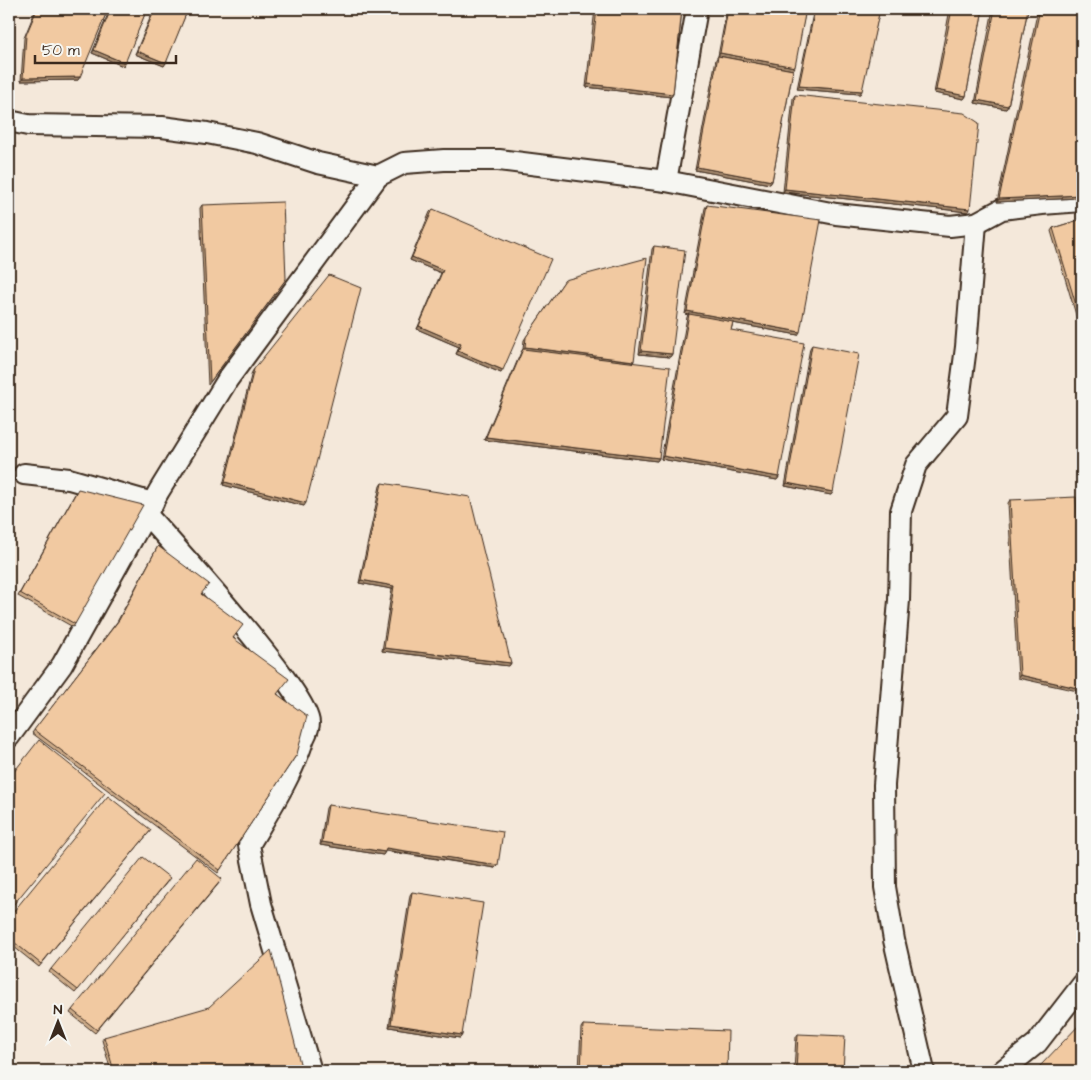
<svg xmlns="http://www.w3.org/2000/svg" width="1091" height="1080" font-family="'Architects Daughter',sans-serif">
	<rect width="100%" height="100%" fill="#f4e8da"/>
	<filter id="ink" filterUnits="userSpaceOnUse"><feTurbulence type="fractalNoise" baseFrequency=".02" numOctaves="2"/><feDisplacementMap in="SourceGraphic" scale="10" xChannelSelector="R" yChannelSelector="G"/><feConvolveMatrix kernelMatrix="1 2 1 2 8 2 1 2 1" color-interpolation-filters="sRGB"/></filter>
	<g filter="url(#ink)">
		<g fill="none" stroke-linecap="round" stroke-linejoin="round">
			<g stroke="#3b2a1e" stroke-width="24">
				<g id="minor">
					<path d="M 9,121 L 28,125 L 162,127 L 207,133 L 257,143 L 318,163 L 378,176"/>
					<path d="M 666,181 L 697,9"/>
					<path d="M 24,474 L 69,479 L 153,503"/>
					<path d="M 147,515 C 173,544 310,695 309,723 C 309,728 306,734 304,738 C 292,776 269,811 249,845 L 261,904 L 311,1071"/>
					<path d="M 9,737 L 62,665 L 159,491 L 228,379 L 378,176 L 404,163 L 444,160 L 499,160 L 666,181 L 836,214 L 950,226 L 976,223 L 1002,209 L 1042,204 L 1082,201"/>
					<path d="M 924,1071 L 894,940 L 885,887 L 884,785 L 899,600 L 901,511 L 916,465 L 957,416 L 966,347 L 976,223"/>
					<path d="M 1002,1071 L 1037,1043 L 1082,985"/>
				</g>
			</g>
			<use href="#minor" stroke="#f6f6f2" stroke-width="20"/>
		</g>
		<g fill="#cfad8a" stroke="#3b2a1e">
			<path d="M 36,9 L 108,9 L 78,80 L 21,81 L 24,38 Z"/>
			<path d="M 110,9 L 147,9 L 123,66 L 92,53 Z"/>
			<path d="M 154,9 L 188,9 L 164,66 L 135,54 Z"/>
			<path d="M 595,9 L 682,9 L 673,94 L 671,97 L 586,87 Z"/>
			<path d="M 727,9 L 806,9 L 793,70 L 772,181 L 770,184 L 695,170 L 716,59 L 718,56 Z"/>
			<path d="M 814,9 L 880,9 L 860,94 L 797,89 Z"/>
			<path d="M 950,9 L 983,9 L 966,96 L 964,99 L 934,93 Z"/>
			<path d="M 993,9 L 1028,9 L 1008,106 L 1006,109 L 975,103 Z"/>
			<path d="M 1038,9 L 1082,9 L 1081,195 L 1079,198 L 997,202 Z"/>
			<path d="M 795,95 L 970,209 L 968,212 L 783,192 L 793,98 Z"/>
			<path d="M 202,205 L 286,279 L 208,385 L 200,208 Z"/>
			<path d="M 707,205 L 798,335 L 733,323 L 731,330 L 779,477 L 777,480 L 661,459 L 687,317 L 688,315 L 685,314 L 705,208 Z"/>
			<path d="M 433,209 L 501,373 L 456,354 L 459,347 L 417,329 L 441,273 L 410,260 L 430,212 Z"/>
			<path d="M 1082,219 L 1082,335 L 1051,231 L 1053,228 Z"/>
			<path d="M 654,246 L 672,354 L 670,357 L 639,354 L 652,249 Z"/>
			<path d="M 565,280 L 634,361 L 633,362 L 659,458 L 657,461 L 484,440 L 521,352 L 523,349 L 524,340 Z"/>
			<path d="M 812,345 L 833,492 L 831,495 L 785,486 L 810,348 Z"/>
			<path d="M 254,369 L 304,506 L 223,485 L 252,372 Z"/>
			<path d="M 1080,480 L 1082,480 L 1082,552 L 1078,483 Z"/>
			<path d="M 382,483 L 511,663 L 509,666 L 382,651 L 392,589 L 359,583 L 380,486 Z"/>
			<path d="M 76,492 L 75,624 L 73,627 L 18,596 Z"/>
			<path d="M 1010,500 L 1082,601 L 1018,678 L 1008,503 Z"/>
			<path d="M 158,546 L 202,594 L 234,638 L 278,694 L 297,754 L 218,873 L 32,733 L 117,622 Z"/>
			<path d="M 328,805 L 495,868 L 385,851 L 383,855 L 320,845 L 326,808 Z"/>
			<path d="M 151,830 L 39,967 L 9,943 L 9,917 Z"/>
			<path d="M 168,881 L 75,993 L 49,972 L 51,969 Z"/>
			<path d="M 220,882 L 95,1033 L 70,1013 L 72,1010 Z"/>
			<path d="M 412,892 L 462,1035 L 460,1038 L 389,1027 L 410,895 Z"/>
			<path d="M 583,1025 L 727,1071 L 579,1071 L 581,1028 Z"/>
			<path d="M 798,1034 L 843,1071 L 794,1071 L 796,1037 Z"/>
			<path d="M 104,1037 L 302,1071 L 111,1071 L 102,1040 Z"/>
			<path d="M 1040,1066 L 1082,1071 L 1039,1071 L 1038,1069 Z"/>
		</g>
		<g fill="#a98d71" stroke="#3b2a1e">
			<path d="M 920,9 L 938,9 L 945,10 L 943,13 Z"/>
			<path d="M 94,50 L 125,63 L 123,66 L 92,53 Z"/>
			<path d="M 137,51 L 166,63 L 164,66 L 135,54 Z"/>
			<path d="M 720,53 L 795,67 L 793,70 L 718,56 Z"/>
			<path d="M 80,77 L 78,80 L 21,81 L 23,78 Z"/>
			<path d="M 588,84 L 673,94 L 671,97 L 586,87 Z"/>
			<path d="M 799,86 L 862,91 L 860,94 L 797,89 Z"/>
			<path d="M 936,90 L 966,96 L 964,99 L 934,93 Z"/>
			<path d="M 977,100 L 1008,106 L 1006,109 L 975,103 Z"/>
			<path d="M 697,167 L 772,181 L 770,184 L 695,170 Z"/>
			<path d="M 785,189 L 970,209 L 968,212 L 783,192 Z"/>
			<path d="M 1081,195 L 1079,198 L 997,202 L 999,199 Z"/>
			<path d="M 412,257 L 443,270 L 441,273 L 410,260 Z"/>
			<path d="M 687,311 L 800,332 L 798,335 L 689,315 L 689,314 L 688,315 L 685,314 Z"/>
			<path d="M 419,326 L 461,344 L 459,347 L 417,329 Z"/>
			<path d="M 525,347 L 634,361 L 632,364 L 523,350 Z"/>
			<path d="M 458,351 L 503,370 L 501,373 L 456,354 Z"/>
			<path d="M 641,351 L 672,354 L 670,357 L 639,354 Z"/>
			<path d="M 486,437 L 659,458 L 657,461 L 484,440 Z"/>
			<path d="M 663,456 L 779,477 L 777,480 L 661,459 Z"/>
			<path d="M 225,482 L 306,503 L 304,506 L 223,485 Z"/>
			<path d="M 787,483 L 833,492 L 831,495 L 785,486 Z"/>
			<path d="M 361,580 L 394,586 L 392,589 L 359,583 Z"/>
			<path d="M 384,648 L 511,663 L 509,666 L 382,651 Z"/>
			<path d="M 1020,675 L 1082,689 L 1082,692 L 1018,678 Z"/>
			<path d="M 322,842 L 385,852 L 383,855 L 320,845 Z"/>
			<path d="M 386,848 L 498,865 L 495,868 L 384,850 Z"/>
			<path d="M 391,1024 L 462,1035 L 460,1038 L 389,1027 Z"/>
		</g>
		<g fill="#f1c9a1" stroke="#3b2a1e">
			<path d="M 37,9 L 108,9 L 80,77 L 23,78 L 26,35 Z"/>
			<path d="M 111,9 L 147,9 L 125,63 L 94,50 Z"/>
			<path d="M 155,9 L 188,9 L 166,63 L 137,51 Z"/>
			<path d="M 597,9 L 682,9 L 673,94 L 588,84 Z"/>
			<path d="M 728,9 L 806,9 L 795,67 L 720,53 Z"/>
			<path d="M 815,9 L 880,9 L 862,91 L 799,86 Z"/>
			<path d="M 952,9 L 983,9 L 966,96 L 936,90 Z"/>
			<path d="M 995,9 L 1028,9 L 1008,106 L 977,100 Z"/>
			<path d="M 1040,9 L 1082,9 L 1082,188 L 1081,195 L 999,199 Z"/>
			<path d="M 718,56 L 793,70 L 772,181 L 697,167 Z"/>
			<path d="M 795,95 L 964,113 L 979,123 L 970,209 L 785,189 Z"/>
			<path d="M 283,202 L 286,279 L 210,382 L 202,205 Z"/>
			<path d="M 707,205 L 821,220 L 800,332 L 687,311 Z"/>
			<path d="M 433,209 L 551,259 L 503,370 L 458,351 L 461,344 L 419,326 L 443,270 L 412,257 Z"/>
			<path d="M 1082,219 L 1082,325 L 1053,228 Z"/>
			<path d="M 654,246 L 685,250 L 672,354 L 641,351 Z"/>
			<path d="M 647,258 L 634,361 L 525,347 L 526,337 L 565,280 Z"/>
			<path d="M 329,275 L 361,288 L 306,503 L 225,482 L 254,369 Z"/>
			<path d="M 689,314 L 733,322 L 731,330 L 804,343 L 779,477 L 663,456 Z"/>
			<path d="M 812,345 L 859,354 L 833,492 L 787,483 Z"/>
			<path d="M 523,349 L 670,367 L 659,458 L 486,437 Z"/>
			<path d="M 1080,480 L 1082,480 L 1082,512 Z"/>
			<path d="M 382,483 L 470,497 L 511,663 L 384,648 L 394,586 L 361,580 Z"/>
			<path d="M 78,489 L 143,505 L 75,624 L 20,593 Z"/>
			<path d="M 1076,497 L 1082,601 L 1082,689 L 1020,675 L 1010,500 Z"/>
			<path d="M 158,546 L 209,584 L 201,594 L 243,625 L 233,638 L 289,679 L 277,694 L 307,716 L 297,754 L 220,870 L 34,730 L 119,620 Z"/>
			<path d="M 39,740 L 105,793 L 9,910 L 9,778 Z"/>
			<path d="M 108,796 L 151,830 L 41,964 L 9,938 L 9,917 Z"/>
			<path d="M 328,805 L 503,832 L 498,865 L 386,848 L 385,852 L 322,842 Z"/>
			<path d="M 143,857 L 170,878 L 78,990 L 51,969 Z"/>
			<path d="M 196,858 L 222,879 L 97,1030 L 72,1010 Z"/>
			<path d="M 412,892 L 483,903 L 462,1035 L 391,1024 Z"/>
			<path d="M 271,950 L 302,1071 L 114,1071 L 104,1037 L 209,1007 Z"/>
			<path d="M 1082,1022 L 1082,1071 L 1042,1071 L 1040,1066 Z"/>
			<path d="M 583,1025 L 728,1031 L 727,1071 L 581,1071 Z"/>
			<path d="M 798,1034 L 845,1036 L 843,1071 L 796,1071 Z"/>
		</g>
	</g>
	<rect width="1091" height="1080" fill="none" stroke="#f6f6f2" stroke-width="30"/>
	<rect x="15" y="15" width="1061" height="1050" fill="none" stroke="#3b2a1e" stroke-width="2" filter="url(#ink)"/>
	<g transform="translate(58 1022)" stroke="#f6f6f2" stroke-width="4" paint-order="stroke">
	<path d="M0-4L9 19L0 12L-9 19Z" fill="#3b2a1e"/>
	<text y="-8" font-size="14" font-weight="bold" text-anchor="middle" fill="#3b2a1e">N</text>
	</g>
	<path d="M35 55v8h141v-8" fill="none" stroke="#3b2a1e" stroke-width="2.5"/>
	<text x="42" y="55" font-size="15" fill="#3b2a1e" stroke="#f6f6f2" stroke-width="4" paint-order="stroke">50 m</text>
</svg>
